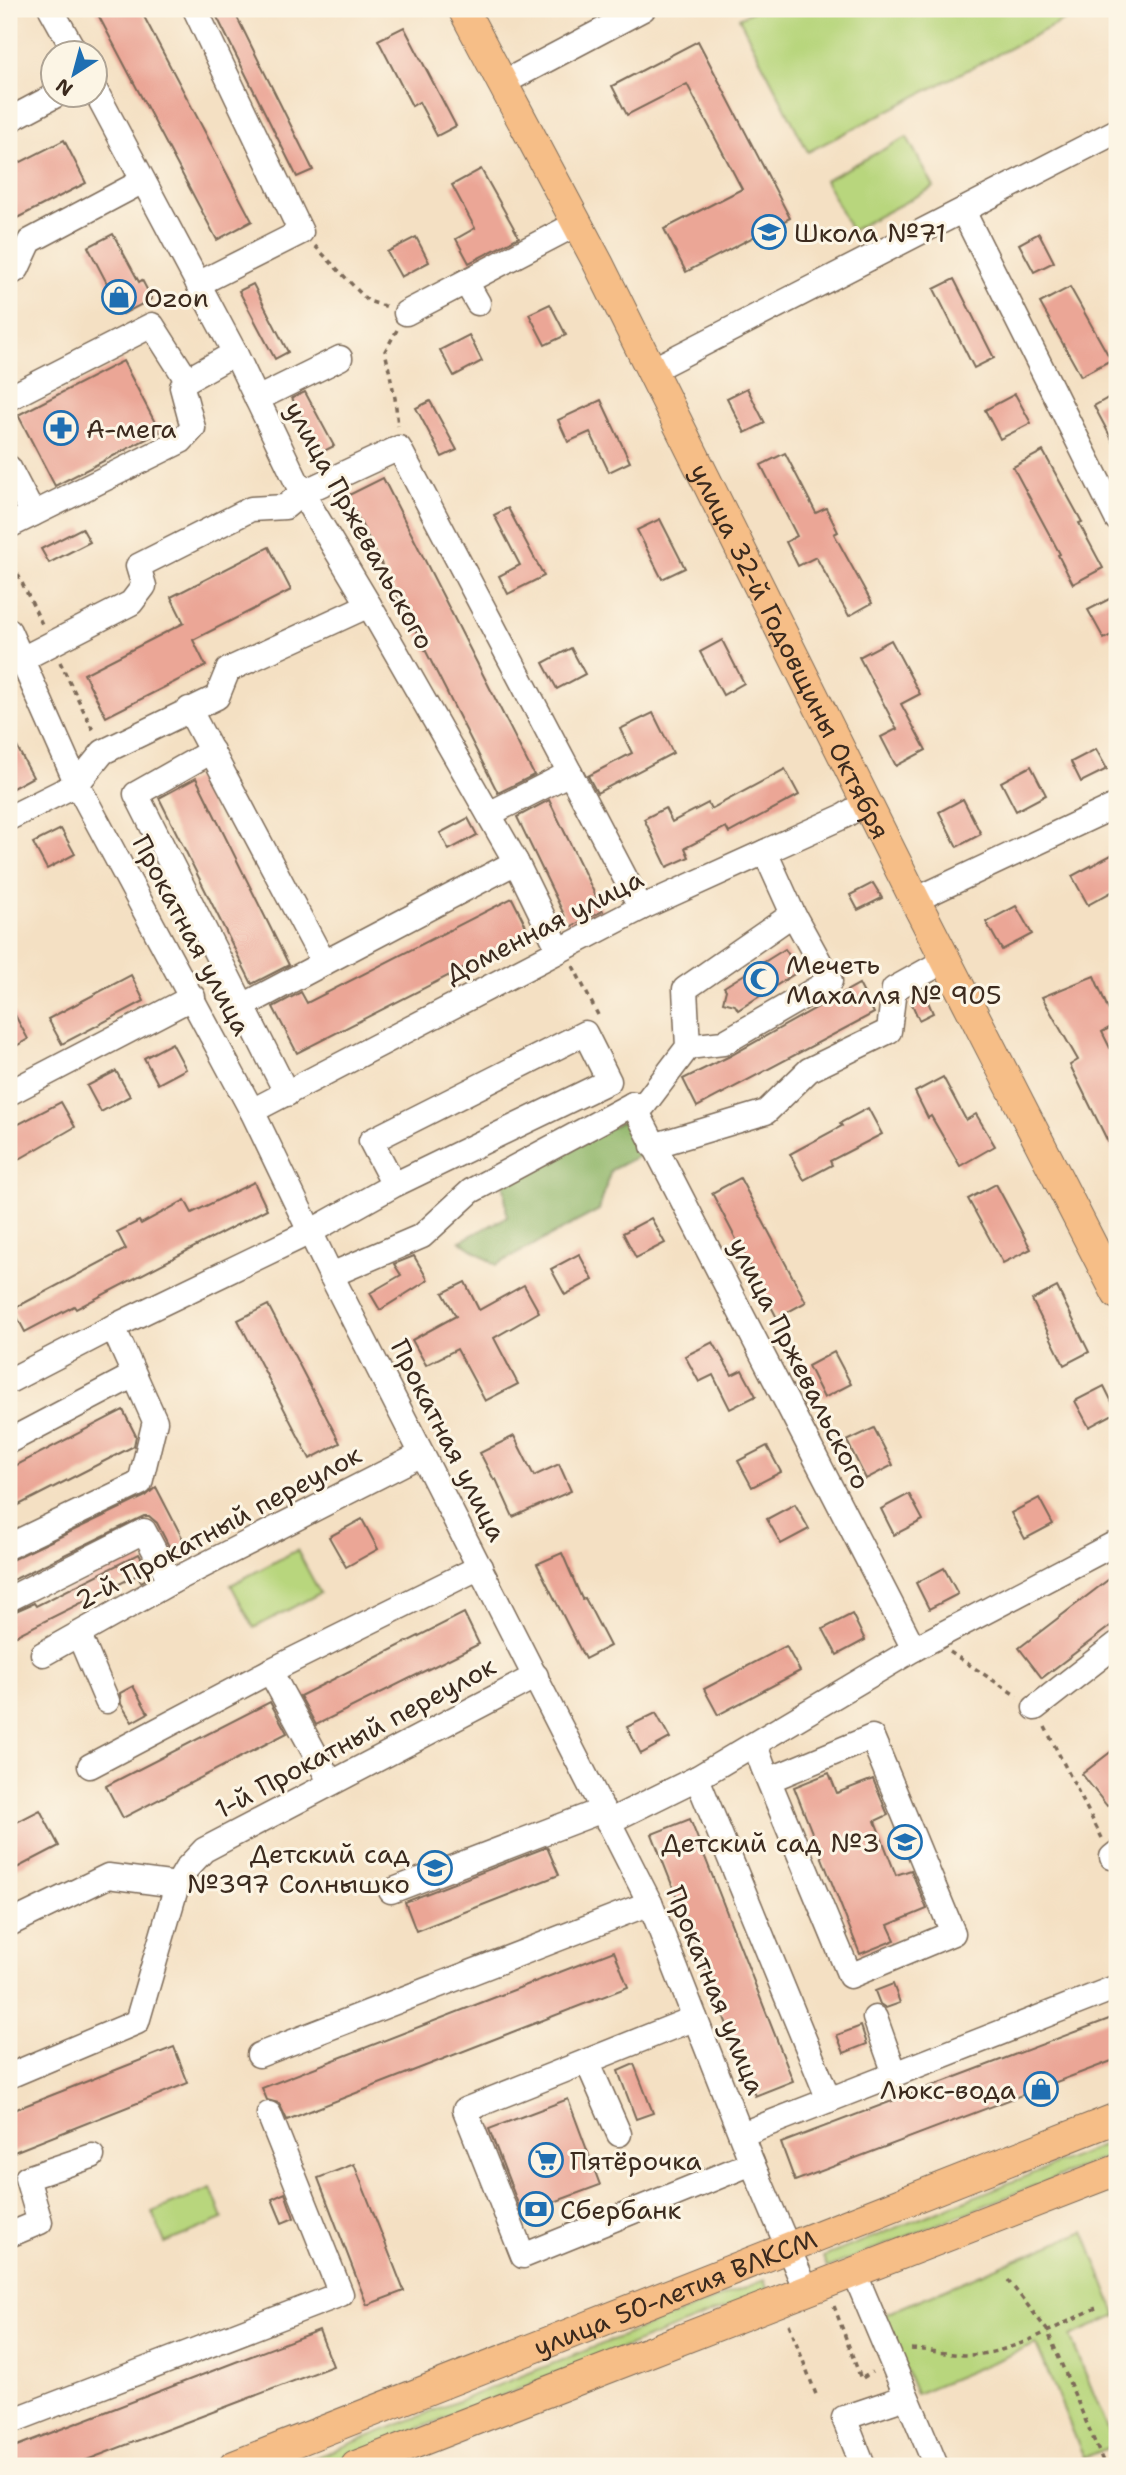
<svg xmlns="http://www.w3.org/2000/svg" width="1126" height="2475" font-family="'Shantell Sans',sans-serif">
	<rect width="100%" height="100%" fill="#fcf5e5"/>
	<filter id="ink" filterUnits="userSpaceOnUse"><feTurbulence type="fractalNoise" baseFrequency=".0143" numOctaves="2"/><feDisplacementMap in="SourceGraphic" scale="14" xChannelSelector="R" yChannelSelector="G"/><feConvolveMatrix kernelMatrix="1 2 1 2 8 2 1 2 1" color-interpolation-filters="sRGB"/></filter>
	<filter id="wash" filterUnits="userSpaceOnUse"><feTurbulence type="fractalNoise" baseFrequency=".00686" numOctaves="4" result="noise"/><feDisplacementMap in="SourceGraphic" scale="28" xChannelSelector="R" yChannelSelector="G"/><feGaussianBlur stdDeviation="1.57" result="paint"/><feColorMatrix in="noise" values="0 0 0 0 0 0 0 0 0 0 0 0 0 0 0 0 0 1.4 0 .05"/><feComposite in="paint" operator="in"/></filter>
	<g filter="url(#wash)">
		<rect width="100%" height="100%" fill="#f4e0c3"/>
		<g fill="#b8d67d" stroke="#7a804e" stroke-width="2">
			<path d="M 757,9 L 1073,9 L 1076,14 L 808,152 L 739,18 Z"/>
			<path d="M 907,137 L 934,187 L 851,231 L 825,180 Z"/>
			<path d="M 297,1550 L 320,1593 L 254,1628 L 231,1585 Z"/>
			<path d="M 1117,2140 L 1117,2153 L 827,2268 L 823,2257 Z"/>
			<path d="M 211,2188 L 223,2219 L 165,2243 L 152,2212 Z"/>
			<path d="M 1084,2231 L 1117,2316 L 1070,2336 L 1115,2445 L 1084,2458 L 1036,2344 L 916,2394 L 883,2315 Z"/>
			<path d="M 764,2280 L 768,2291 L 323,2466 L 294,2466 Z"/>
		</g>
		<path fill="#92b76c" stroke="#667045" stroke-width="2" d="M 627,1119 L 646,1152 L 611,1170 L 599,1210 L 496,1265 L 460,1241 L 507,1217 L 504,1183 Z"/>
		<g id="blocks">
			<g fill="#eba696">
				<path d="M 95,9 L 140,9 L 252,221 L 217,240 Z"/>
				<path d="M 213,9 L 233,9 L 313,170 L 297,177 Z"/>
				<path d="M 404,27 L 456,126 L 437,136 L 419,102 L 412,106 L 378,40 Z"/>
				<path d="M 698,41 L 790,218 L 686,272 L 664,229 L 742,189 L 687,84 L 627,115 L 612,86 Z"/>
				<path d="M 64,140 L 86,183 L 9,222 L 9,168 Z"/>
				<path d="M 481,169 L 519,237 L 469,263 L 456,239 L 475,228 L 452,185 Z"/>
				<path d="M 1039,233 L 1054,262 L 1034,272 L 1019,244 Z"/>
				<path d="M 113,234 L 139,282 L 142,280 L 152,299 L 123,314 L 88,247 Z"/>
				<path d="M 416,237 L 429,262 L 401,277 L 387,252 Z"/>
				<path d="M 954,279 L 994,358 L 974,368 L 934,289 Z"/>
				<path d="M 253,284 L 288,352 L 275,359 L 239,291 Z"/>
				<path d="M 1070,287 L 1111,360 L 1081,376 L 1040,303 Z"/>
				<path d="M 550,304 L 566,335 L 545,345 L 529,314 Z"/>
				<path d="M 469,335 L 482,361 L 454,376 L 440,350 Z"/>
				<path d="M 123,361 L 160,432 L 55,486 L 18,415 Z"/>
				<path d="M 747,388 L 765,423 L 745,433 L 727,398 Z"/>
				<path d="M 305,392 L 334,446 L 320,453 L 292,398 Z"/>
				<path d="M 1117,393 L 1117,449 L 1094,406 Z"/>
				<path d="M 1015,394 L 1031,423 L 1000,439 L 985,410 Z"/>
				<path d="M 601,400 L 630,462 L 609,472 L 590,432 L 568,442 L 558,420 Z"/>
				<path d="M 430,401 L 457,450 L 442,457 L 416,408 Z"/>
				<path d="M 1043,451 L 1082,522 L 1079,523 L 1103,568 L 1073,584 L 1058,555 L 1060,554 L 1013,467 Z"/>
				<path d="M 785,453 L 816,513 L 826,508 L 838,532 L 834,534 L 872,603 L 849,616 L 816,557 L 798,566 L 786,542 L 797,536 L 761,465 Z"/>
				<path d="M 383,478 L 534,775 L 498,793 L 347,496 Z"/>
				<path d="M 508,508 L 544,576 L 508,594 L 499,576 L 520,565 L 494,515 Z"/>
				<path d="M 660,519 L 685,568 L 662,579 L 637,530 Z"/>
				<path d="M 82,528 L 90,542 L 49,563 L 41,549 Z"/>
				<path d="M 269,547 L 291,590 L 193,640 L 206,666 L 106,717 L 84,674 L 184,623 L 171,597 Z"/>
				<path d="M 1117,595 L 1117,632 L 1104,639 L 1088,610 Z"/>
				<path d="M 722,640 L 744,683 L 723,695 L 700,652 Z"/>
				<path d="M 891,640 L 920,694 L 901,704 L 926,750 L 896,766 L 881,737 L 897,729 L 859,657 Z"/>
				<path d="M 571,648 L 585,674 L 557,689 L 543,663 Z"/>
				<path d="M 653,713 L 673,753 L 597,793 L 588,776 L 632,753 L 620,729 Z"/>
				<path d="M 9,732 L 33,777 L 9,790 Z"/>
				<path d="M 1096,749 L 1107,769 L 1081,782 L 1071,762 Z"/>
				<path d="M 1031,766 L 1046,795 L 1016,811 L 1001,782 Z"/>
				<path d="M 785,769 L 799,795 L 729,833 L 726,827 L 685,848 L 689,857 L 667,867 L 644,819 L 665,808 L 672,822 L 708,803 L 711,809 Z"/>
				<path d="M 196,778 L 289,965 L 252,984 L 159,798 Z"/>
				<path d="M 963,799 L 981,834 L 957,847 L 939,812 Z"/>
				<path d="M 549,800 L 603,911 L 570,927 L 517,817 Z"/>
				<path d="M 468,818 L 477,835 L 449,850 L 440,833 Z"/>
				<path d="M 61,829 L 75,854 L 47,869 L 33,843 Z"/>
				<path d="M 1117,852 L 1117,889 L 1088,905 L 1072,876 Z"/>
				<path d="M 873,883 L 882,898 L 858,910 L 850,895 Z"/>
				<path d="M 512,898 L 530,934 L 297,1053 L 273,1007 L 301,992 L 307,1003 Z"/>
				<path d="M 1016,906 L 1032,934 L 1002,950 L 986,922 Z"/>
				<path d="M 785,949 L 799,971 L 738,1010 L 735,1005 L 723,1002 L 726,990 L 724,987 Z"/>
				<path d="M 131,975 L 144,1001 L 62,1044 L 48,1019 Z"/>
				<path d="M 1094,976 L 1115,1025 L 1102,1032 L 1117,1062 L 1117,1160 L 1070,1065 L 1078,1060 L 1042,997 Z"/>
				<path d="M 859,984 L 874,1013 L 697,1107 L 683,1079 L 730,1056 Z"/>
				<path d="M 925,995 L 933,1013 L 919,1020 L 911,1002 Z"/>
				<path d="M 9,1004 L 28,1039 L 9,1050 Z"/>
				<path d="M 172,1043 L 186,1069 L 158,1084 L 144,1058 Z"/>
				<path d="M 116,1071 L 130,1096 L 101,1112 L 87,1086 Z"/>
				<path d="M 943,1077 L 966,1120 L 976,1114 L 995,1146 L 960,1166 L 931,1116 L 928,1118 L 915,1092 Z"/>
				<path d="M 61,1102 L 75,1127 L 9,1165 L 9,1129 Z"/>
				<path d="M 868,1108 L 882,1134 L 830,1161 L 832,1165 L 804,1180 L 790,1154 L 842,1126 L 840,1123 Z"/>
				<path d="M 740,1178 L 806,1302 L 777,1318 L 712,1193 Z"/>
				<path d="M 254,1182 L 267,1209 L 76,1309 L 74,1306 L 25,1332 L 13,1309 L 126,1249 L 117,1232 L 139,1221 L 141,1224 L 185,1200 L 192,1213 Z"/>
				<path d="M 996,1184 L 1031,1249 L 1003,1263 L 968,1199 Z"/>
				<path d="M 651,1218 L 665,1243 L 636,1258 L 623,1233 Z"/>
				<path d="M 579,1254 L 593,1280 L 565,1295 L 551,1269 Z"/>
				<path d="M 414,1256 L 428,1280 L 380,1310 L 370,1293 L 401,1275 L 394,1264 Z"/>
				<path d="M 465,1282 L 479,1310 L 524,1285 L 539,1312 L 494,1338 L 518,1384 L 485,1401 L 457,1349 L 426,1365 L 412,1340 L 456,1316 L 443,1293 Z"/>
				<path d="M 1057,1287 L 1089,1352 L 1064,1365 L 1032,1300 Z"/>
				<path d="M 268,1305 L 340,1443 L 310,1459 L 238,1320 Z"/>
				<path d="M 713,1342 L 732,1375 L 742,1370 L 756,1396 L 730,1409 L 713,1375 L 699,1382 L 685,1356 Z"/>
				<path d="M 834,1352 L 851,1384 L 824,1398 L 808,1366 Z"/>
				<path d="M 1104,1386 L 1117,1412 L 1089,1427 L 1075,1401 Z"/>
				<path d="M 123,1410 L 136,1436 L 134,1446 L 9,1510 L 9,1469 Z"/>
				<path d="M 874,1428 L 893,1465 L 866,1479 L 847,1441 Z"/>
				<path d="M 514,1436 L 534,1476 L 559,1464 L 571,1491 L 513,1517 L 496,1479 L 494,1480 L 480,1453 Z"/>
				<path d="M 767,1446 L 781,1472 L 752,1487 L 738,1461 Z"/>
				<path d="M 156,1487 L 185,1543 L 182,1544 L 186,1552 L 175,1558 L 157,1523 L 149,1516 L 144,1516 L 9,1582 L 9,1561 L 146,1496 Z"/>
				<path d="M 909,1494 L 923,1520 L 894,1535 L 881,1509 Z"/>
				<path d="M 1039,1498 L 1053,1524 L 1025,1539 L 1011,1513 Z"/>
				<path d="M 795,1504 L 809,1529 L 781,1544 L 767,1519 Z"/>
				<path d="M 362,1519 L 378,1549 L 346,1567 L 329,1537 Z"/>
				<path d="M 562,1553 L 582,1599 L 585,1598 L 610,1646 L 585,1659 L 537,1564 Z"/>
				<path d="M 139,1554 L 151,1576 L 141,1582 L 137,1575 L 9,1639 L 9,1614 L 34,1603 L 36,1606 Z"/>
				<path d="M 944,1568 L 958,1594 L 929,1609 L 916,1583 Z"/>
				<path d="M 1117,1573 L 1117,1621 L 1042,1678 L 1019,1648 Z"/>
				<path d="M 464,1613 L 479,1644 L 316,1725 L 300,1696 Z"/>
				<path d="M 852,1614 L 865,1640 L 837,1655 L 823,1629 Z"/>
				<path d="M 786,1646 L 800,1671 L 718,1715 L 704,1689 Z"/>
				<path d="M 133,1686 L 148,1713 L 132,1722 L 121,1704 L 120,1693 Z"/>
				<path d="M 270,1702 L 287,1733 L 123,1818 L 106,1786 Z"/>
				<path d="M 656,1713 L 670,1738 L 641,1754 L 627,1727 Z"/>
				<path d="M 1117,1747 L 1117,1799 L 1107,1806 L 1082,1774 Z"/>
				<path d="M 829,1773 L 837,1793 L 873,1779 L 888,1815 L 875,1821 L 896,1875 L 911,1870 L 927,1909 L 888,1925 L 895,1940 L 860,1954 L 794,1787 Z"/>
				<path d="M 40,1810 L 59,1846 L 9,1872 L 9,1826 Z"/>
				<path d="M 690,1819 L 793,2081 L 755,2096 L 652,1834 Z"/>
				<path d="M 547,1847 L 559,1875 L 416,1931 L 405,1902 Z"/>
				<path d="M 614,1951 L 628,1987 L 287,2120 L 279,2103 L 267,2100 L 262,2088 Z"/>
				<path d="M 893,1984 L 900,2003 L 886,2008 L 880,2004 L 875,1991 Z"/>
				<path d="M 1117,2016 L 1117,2059 L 795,2181 L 781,2143 Z"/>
				<path d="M 861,2026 L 867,2044 L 844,2053 L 837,2035 Z"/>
				<path d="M 174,2047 L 188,2083 L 9,2154 L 9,2112 Z"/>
				<path d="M 634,2064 L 653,2113 L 636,2119 L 618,2071 Z"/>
				<path d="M 568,2099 L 600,2185 L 522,2214 L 489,2129 Z"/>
				<path d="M 354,2164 L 404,2291 L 367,2305 L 318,2178 Z"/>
				<path d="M 285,2193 L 294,2218 L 282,2223 L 272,2199 Z"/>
				<path d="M 319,2330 L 333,2366 L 71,2466 L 9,2466 L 9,2449 Z"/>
			</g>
		</g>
	</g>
	<g filter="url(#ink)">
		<use href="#blocks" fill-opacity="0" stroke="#7c6a58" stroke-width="2"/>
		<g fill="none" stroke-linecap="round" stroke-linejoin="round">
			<g stroke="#7c6a58" stroke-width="27">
				<g id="minor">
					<path d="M 51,9 L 75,52"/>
					<path d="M 195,9 L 301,232 L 198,284"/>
					<path d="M 501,84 L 643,9"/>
					<path d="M 94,88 L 235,353 L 302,493 L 369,605 L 516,862 L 559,950"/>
					<path d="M 9,120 L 58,94"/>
					<path d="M 963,211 L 1117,519"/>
					<path d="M 9,274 L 17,269 L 30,241 L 143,181"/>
					<path d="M 466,282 L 478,303"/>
					<path d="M 406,313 L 578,223"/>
					<path d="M 652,370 L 1117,131"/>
					<path d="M 9,398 L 152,325 L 187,380"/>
					<path d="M 257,399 L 340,358"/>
					<path d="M 9,468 L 33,514"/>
					<path d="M 9,526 L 181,441 L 193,428 L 182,387 L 187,380 L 235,353"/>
					<path d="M 9,631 L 77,784 L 252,1111 L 331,1275 L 650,1903 L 752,2163 L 806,2290"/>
					<path d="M 22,659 L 131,603 L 144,586 L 138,566 L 251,509 L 285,507 L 302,493 L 399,448 L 641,908"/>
					<path d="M 189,709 L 324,963 L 516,862"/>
					<path d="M 212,751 L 136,794 L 287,1094"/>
					<path d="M 489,814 L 570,773"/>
					<path d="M 9,818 L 77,784 L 103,752 L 217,697 L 228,670 L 369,605"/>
					<path d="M 915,900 L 1117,805"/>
					<path d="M 243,1006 L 324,963"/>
					<path d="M 688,1047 L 723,1043 L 830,981 L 793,914"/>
					<path d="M 9,1093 L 193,997"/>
					<path d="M 633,1104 L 914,1649"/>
					<path d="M 252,1111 L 641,908 L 844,816 L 867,802"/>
					<path d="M 653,1146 L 766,1112 L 809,1070 L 889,1031 L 894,989 L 946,960"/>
					<path d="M 331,1275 L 422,1236 L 471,1191 L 633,1104 L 644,1105 L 688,1047 L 685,989 L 793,914 L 765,852"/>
					<path d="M 9,1381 L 113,1327 L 310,1232 L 394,1185 L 609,1081 L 585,1033 L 371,1141 L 394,1185"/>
					<path d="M 9,1441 L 134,1375"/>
					<path d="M 9,1546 L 140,1483 L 155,1421 L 113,1327"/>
					<path d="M 9,1599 L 144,1531 L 171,1582"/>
					<path d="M 79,1635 L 107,1701"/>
					<path d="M 43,1654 L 171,1582 L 422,1454"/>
					<path d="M 270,1671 L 331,1783"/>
					<path d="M 1035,1708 L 1117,1644"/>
					<path d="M 755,1745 L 763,1767 L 850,1976 L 953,1933 L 872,1737 L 769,1780"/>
					<path d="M 90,1766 L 270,1671 L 480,1567"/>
					<path d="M 697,1778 L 829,2100 L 742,2134"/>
					<path d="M 608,1822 L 697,1778 L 914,1649 L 1112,1545"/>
					<path d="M 1112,1857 L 1117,1853"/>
					<path d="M 391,1891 L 603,1810"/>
					<path d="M 9,1924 L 108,1876 L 177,1885"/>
					<path d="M 695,2018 L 465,2110 L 523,2256 L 752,2163"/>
					<path d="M 875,2018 L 895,2074"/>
					<path d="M 259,2055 L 650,1903"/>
					<path d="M 587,2061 L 619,2134"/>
					<path d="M 9,2076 L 137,2022 L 177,1885 L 187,1868 L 204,1850 L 536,1676"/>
					<path d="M 829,2100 L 1117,1987"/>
					<path d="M 9,2235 L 40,2222 L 27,2178 L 92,2156"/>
					<path d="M 854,2272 L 936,2466"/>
					<path d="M 9,2422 L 341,2294 L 269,2114"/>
					<path d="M 863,2466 L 844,2418 L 906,2397"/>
				</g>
			</g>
			<g stroke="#7c6a58" stroke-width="32">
				<g id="major">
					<path id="s1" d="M 463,9 L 598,263 L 915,900 L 1117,1294"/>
					<path id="s2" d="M 234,2466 L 1117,2118"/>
					<path d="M 356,2466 L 1117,2170"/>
				</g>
			</g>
			<g stroke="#7c6a58" stroke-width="3.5" stroke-dasharray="5 5" stroke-linecap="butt">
				<path d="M 315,246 L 368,301 L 388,307"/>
				<path d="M 397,330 L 385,351 L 395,398 L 398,426"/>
				<path d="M 9,556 L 42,624"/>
				<path d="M 60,662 L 95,734"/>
				<path d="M 573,966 L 598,1015"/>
				<path d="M 950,1652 L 1017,1696"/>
				<path d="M 1045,1727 L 1102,1838"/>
				<path d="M 1008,2280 L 1047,2330 L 1105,2466"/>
				<path d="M 834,2306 L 861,2379 L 872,2372"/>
				<path d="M 789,2324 L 817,2397"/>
				<path d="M 911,2349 C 931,2350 950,2355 970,2355 C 1015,2353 1056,2326 1096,2308"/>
			</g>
			<use href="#minor" stroke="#fff" stroke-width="24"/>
			<use href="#major" stroke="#f6be87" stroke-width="30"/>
		</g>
	</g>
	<defs>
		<g id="school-ring" transform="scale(1.75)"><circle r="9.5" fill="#fcf5e5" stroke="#1f6fb2" stroke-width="1.5"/><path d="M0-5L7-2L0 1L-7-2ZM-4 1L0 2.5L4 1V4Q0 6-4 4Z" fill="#1f6fb2"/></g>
		<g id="shop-ring" transform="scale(1.75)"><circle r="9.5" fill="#fcf5e5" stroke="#1f6fb2" stroke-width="1.5"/><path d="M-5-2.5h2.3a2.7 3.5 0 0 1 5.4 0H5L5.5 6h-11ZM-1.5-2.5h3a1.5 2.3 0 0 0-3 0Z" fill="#1f6fb2"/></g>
		<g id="pharmacy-ring" transform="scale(1.75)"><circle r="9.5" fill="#fcf5e5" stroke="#1f6fb2" stroke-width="1.5"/><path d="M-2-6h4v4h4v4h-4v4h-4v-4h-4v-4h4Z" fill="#1f6fb2"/></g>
		<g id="mosque-ring" transform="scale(1.75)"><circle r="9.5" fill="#fcf5e5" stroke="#1f6fb2" stroke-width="1.5"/><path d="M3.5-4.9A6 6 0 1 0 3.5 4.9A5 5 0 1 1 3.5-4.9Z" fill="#1f6fb2"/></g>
		<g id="supermarket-ring" transform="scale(1.75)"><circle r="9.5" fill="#fcf5e5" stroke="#1f6fb2" stroke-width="1.5"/><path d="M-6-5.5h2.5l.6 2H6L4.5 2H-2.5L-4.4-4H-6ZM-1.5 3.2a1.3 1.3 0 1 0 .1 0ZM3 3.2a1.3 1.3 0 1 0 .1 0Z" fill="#1f6fb2"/></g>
		<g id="bank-ring" transform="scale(1.75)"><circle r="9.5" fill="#fcf5e5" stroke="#1f6fb2" stroke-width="1.5"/><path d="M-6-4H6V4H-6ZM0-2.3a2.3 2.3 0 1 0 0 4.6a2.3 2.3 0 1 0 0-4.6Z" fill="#1f6fb2"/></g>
	</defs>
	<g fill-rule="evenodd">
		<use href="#school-ring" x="769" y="232"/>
		<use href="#shop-ring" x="119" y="297"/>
		<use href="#pharmacy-ring" x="61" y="428"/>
		<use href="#mosque-ring" x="761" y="979"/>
		<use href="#school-ring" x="905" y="1842"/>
		<use href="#school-ring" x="435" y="1868"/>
		<use href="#shop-ring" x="1041" y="2089"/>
		<use href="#supermarket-ring" x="546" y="2160"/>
		<use href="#bank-ring" x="536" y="2209"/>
	</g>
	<g text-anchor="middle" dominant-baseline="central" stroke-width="6" stroke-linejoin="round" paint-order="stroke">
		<g font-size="26" fill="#3b2a1e" stroke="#fcf5e5" text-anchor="start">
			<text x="794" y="232">Школа №71</text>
			<text x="144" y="297">Ozon</text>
			<text x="86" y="428">А-мега</text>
			<text x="786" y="964">Мечеть<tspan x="786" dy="30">Махалля № 905</tspan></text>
			<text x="880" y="1842" text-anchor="end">Детский сад №3</text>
			<text x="410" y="1853" text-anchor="end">Детский сад<tspan x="410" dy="30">№397 Солнышко</tspan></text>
			<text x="1016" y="2089" text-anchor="end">Люкс-вода</text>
			<text x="570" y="2160">Пятёрочка</text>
			<text x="560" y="2209">Сбербанк</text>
		</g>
		<g font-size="26" fill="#3b2a1e" stroke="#fcf5e5">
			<text transform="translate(360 525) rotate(61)">улица Пржевальского</text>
			<text stroke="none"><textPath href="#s1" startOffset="721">улица 32-й Годовщины Октября</textPath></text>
			<text transform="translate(544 926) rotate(-27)">Доменная улица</text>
			<text transform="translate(192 935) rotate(62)">Прокатная улица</text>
			<text transform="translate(800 1363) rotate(63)">улица Пржевальского</text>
			<text transform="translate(449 1440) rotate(63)">Прокатная улица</text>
			<text transform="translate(218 1527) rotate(-28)">2-й Прокатный переулок</text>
			<text transform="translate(355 1737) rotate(-28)">1-й Прокатный переулок</text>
			<text transform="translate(716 1990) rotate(68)">Прокатная улица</text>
			<text stroke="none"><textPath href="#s2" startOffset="474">улица 50-летия ВЛКСМ</textPath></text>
		</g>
	</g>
	<rect width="1126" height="2475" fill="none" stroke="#fcf5e5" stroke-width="35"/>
	<g transform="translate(74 74) rotate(216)"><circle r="33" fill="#fcf5e5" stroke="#afa495" stroke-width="2"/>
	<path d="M0-5L12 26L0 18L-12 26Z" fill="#1f6fb2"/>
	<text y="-10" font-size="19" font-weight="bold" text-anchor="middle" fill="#3b2a1e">N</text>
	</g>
</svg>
